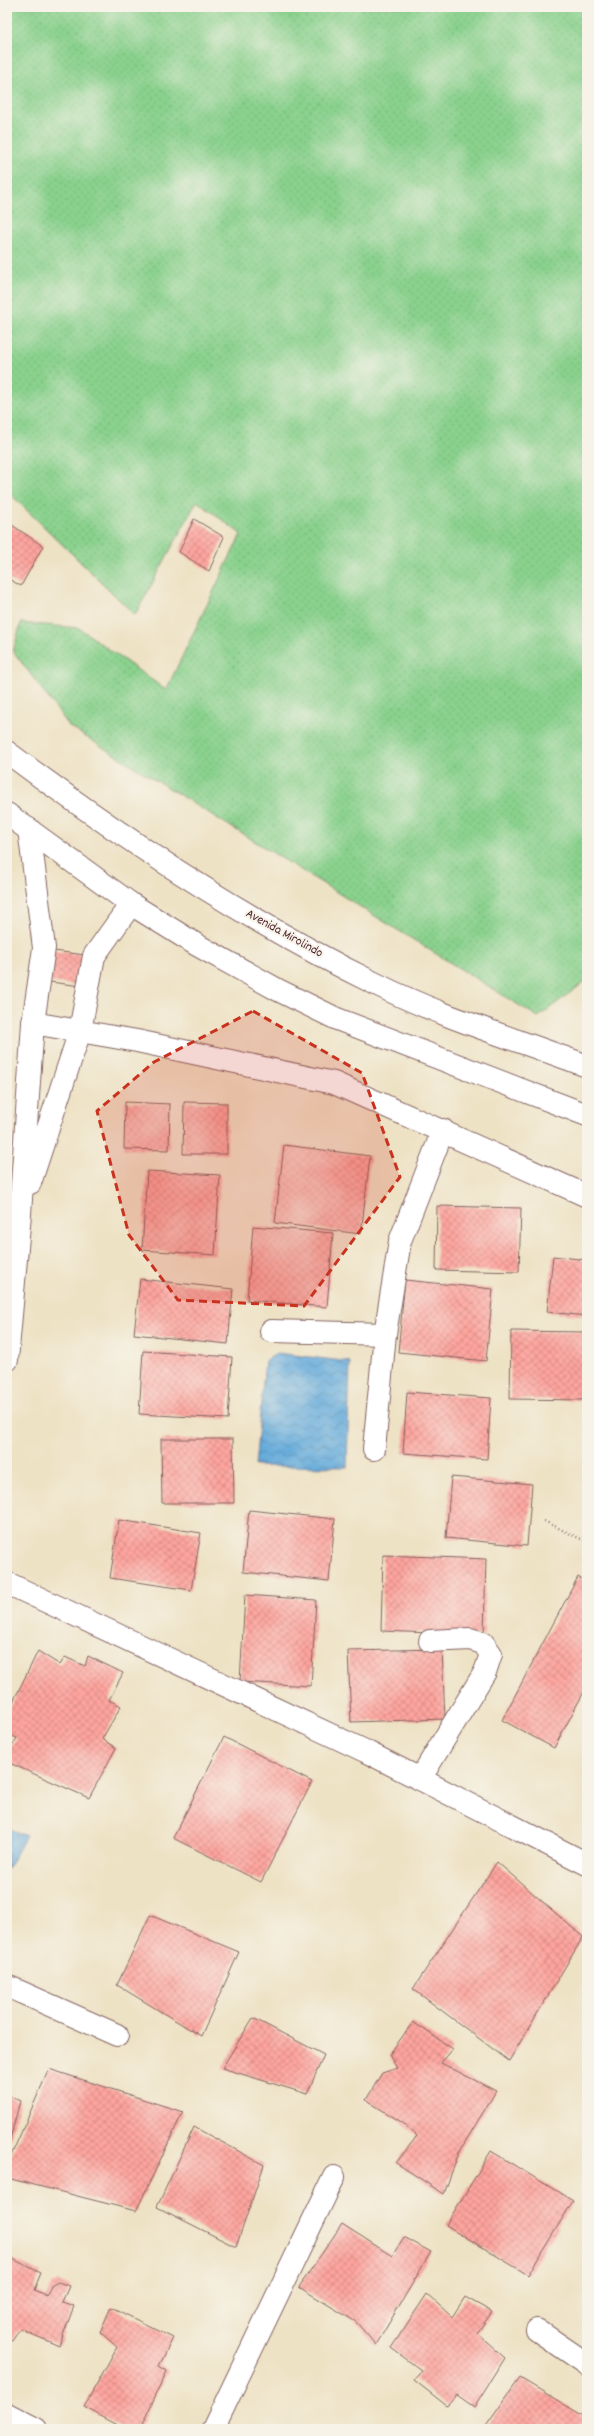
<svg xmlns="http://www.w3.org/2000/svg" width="594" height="2436" font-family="Dekko,sans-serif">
	<defs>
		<pattern id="grass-dots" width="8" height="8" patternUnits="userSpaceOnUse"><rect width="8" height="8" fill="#89d18d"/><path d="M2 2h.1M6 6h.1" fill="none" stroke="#78b37a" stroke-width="1.8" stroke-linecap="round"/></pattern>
		<pattern id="water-waves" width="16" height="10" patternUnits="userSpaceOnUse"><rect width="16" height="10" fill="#65abdb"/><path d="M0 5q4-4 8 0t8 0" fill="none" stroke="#558bb2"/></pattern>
		<pattern id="building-cross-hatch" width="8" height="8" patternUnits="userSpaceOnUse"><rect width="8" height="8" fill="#fea59f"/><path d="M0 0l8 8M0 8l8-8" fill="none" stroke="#d08682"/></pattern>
	</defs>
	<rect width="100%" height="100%" fill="#f7f3e8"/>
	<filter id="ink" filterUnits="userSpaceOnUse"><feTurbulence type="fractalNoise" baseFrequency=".025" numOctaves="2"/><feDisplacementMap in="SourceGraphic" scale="8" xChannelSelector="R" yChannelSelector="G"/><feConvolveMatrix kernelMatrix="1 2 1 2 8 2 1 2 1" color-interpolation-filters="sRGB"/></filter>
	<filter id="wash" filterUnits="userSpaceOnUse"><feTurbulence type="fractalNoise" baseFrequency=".012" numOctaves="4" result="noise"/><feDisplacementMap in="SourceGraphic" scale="16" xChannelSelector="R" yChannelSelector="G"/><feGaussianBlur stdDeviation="0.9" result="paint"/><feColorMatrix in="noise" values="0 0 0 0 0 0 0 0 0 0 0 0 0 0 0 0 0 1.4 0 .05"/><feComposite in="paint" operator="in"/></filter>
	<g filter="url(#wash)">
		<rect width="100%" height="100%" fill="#eee2c5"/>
		<path fill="url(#grass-dots)" stroke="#6a785c" d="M 7,7 L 587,7 L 587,980 L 538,1017 L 70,727 L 13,651 L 21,623 L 79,628 L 166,690 L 241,534 L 197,501 L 135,615 L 7,491 Z"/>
		<g fill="url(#water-waves)" stroke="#586583">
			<path d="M 278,1353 L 350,1362 L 347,1467 L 255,1466 L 265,1361 Z"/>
			<path d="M 7,1828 L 26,1836 L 7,1870 Z"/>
		</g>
		<g id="blocks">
			<g fill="url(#building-cross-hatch)">
				<path d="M 194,519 L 224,537 L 209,571 L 179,552 Z"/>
				<path d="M 9,523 L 43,546 L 21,586 L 7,578 Z"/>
				<path d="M 54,951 L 85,955 L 81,986 L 50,982 Z"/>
				<path d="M 125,1102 L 170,1104 L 169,1150 L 124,1149 Z"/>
				<path d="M 184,1102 L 227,1103 L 227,1154 L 183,1154 Z"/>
				<path d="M 284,1145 L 370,1156 L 361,1234 L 275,1223 Z"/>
				<path d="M 147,1171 L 220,1175 L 215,1255 L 142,1250 Z"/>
				<path d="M 437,1206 L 521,1208 L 519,1272 L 436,1270 Z"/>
				<path d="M 253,1226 L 333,1233 L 327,1307 L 247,1300 Z"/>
				<path d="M 553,1256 L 587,1260 L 587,1316 L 547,1312 Z"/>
				<path d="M 140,1279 L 233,1289 L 228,1344 L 134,1334 Z"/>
				<path d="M 405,1280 L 493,1289 L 486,1361 L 398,1352 Z"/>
				<path d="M 511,1331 L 587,1332 L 586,1400 L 510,1399 Z"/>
				<path d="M 143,1351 L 232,1357 L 228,1419 L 139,1414 Z"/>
				<path d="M 407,1392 L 491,1398 L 487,1459 L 403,1453 Z"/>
				<path d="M 161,1439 L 233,1439 L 234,1503 L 162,1503 Z"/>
				<path d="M 451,1477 L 532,1484 L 527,1546 L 446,1538 Z"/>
				<path d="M 249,1510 L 335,1519 L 329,1581 L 243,1572 Z"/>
				<path d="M 119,1520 L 201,1533 L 191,1590 L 110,1578 Z"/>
				<path d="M 383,1555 L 486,1559 L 484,1635 L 381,1631 Z"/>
				<path d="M 578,1577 L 587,1582 L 587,1686 L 554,1748 L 502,1720 Z"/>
				<path d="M 245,1595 L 316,1600 L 311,1686 L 240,1682 Z"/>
				<path d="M 442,1649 L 445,1719 L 351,1722 L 348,1651 Z"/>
				<path d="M 38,1651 L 60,1665 L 65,1657 L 85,1666 L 88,1656 L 123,1673 L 109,1700 L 121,1706 L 102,1739 L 116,1748 L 89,1798 L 7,1762 L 7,1754 L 17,1738 L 7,1734 L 7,1714 Z"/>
				<path d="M 224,1737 L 312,1782 L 261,1882 L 173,1838 Z"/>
				<path d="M 497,1862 L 583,1937 L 509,2061 L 413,1989 Z"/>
				<path d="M 150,1915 L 239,1952 L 201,2036 L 117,1985 Z"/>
				<path d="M 253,2018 L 324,2055 L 307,2094 L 222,2068 Z"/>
				<path d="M 413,2022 L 453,2049 L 441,2063 L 496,2091 L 459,2152 L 444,2194 L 396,2163 L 417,2136 L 403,2123 L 366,2100 L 382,2073 L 397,2068 L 389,2055 Z"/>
				<path d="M 49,2069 L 183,2112 L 136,2211 L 7,2178 L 7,2165 Z"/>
				<path d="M 7,2095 L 20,2101 L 8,2147 L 7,2146 Z"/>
				<path d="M 194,2127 L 264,2165 L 236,2247 L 157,2207 Z"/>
				<path d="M 491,2151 L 573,2201 L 528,2275 L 446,2225 Z"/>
				<path d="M 342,2224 L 392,2256 L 404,2237 L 431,2252 L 376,2345 L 356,2322 L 299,2287 Z"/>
				<path d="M 7,2256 L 41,2273 L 34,2290 L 47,2296 L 51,2286 L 58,2282 L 69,2286 L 62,2302 L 74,2306 L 59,2346 L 20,2329 L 12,2341 L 7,2340 Z"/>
				<path d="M 427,2294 L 452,2317 L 465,2297 L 492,2312 L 477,2333 L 505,2358 L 474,2407 L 457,2395 L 447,2406 L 414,2380 L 421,2370 L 391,2348 Z"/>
				<path d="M 111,2307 L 173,2338 L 159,2366 L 167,2371 L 140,2429 L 125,2429 L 84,2407 L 117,2347 L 100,2332 Z"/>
				<path d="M 520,2378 L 587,2418 L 587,2429 L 484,2429 Z"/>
			</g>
		</g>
	</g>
	<g filter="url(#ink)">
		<use href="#blocks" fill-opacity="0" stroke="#836361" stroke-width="1"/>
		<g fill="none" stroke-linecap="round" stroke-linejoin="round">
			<g stroke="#836361" stroke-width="24">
				<g id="minor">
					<path d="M 33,1023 L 137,1041 L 334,1083 L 587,1196"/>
					<path d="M 30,1183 L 80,1031 L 94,956 L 131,904"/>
					<path d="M 271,1331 L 385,1334"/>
					<path d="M 7,1360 L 20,1214 L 33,1023 L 44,948 L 29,829"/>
					<path d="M 374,1449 L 385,1334 L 400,1241 L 443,1130"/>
					<path d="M 7,1583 L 365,1751 L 587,1864"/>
					<path d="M 420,1779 L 485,1672 L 491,1654 L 483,1643 L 470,1639 L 430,1641"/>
					<path d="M 7,1986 L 117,2035"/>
					<path d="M 537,2330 L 587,2364"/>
					<path d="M 7,2414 L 36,2429"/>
					<path d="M 213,2429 L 334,2177"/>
				</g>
			</g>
			<g stroke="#836361" stroke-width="24">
				<g id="major">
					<path d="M 7,752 C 123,839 245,920 376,984 C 444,1018 516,1039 587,1066"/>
					<path d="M 7,814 L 131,904 L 197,945 L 278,990 L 337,1019 L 587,1115"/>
				</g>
			</g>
			<path stroke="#836361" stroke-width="2.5" stroke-dasharray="1 3" stroke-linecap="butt" d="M 544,1521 L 587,1542"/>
			<use href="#minor" stroke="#fff" stroke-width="22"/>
			<use href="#major" stroke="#fff" stroke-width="22"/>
		</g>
	</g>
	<path fill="#c8321e" fill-opacity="0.2" stroke="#c8321e" stroke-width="3" stroke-dasharray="8 5" stroke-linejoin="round" d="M 253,1011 L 362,1073 L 400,1177 L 304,1306 L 178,1300 L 129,1235 L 97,1111 L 154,1062 Z"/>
	<g text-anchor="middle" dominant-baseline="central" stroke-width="4" stroke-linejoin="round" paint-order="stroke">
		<g font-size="13" fill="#4a1f2b" stroke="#f7f3e8">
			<text transform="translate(284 934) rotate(29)">Avenida Mirolindo</text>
		</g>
	</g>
	<rect width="594" height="2436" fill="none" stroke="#f7f3e8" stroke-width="24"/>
</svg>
